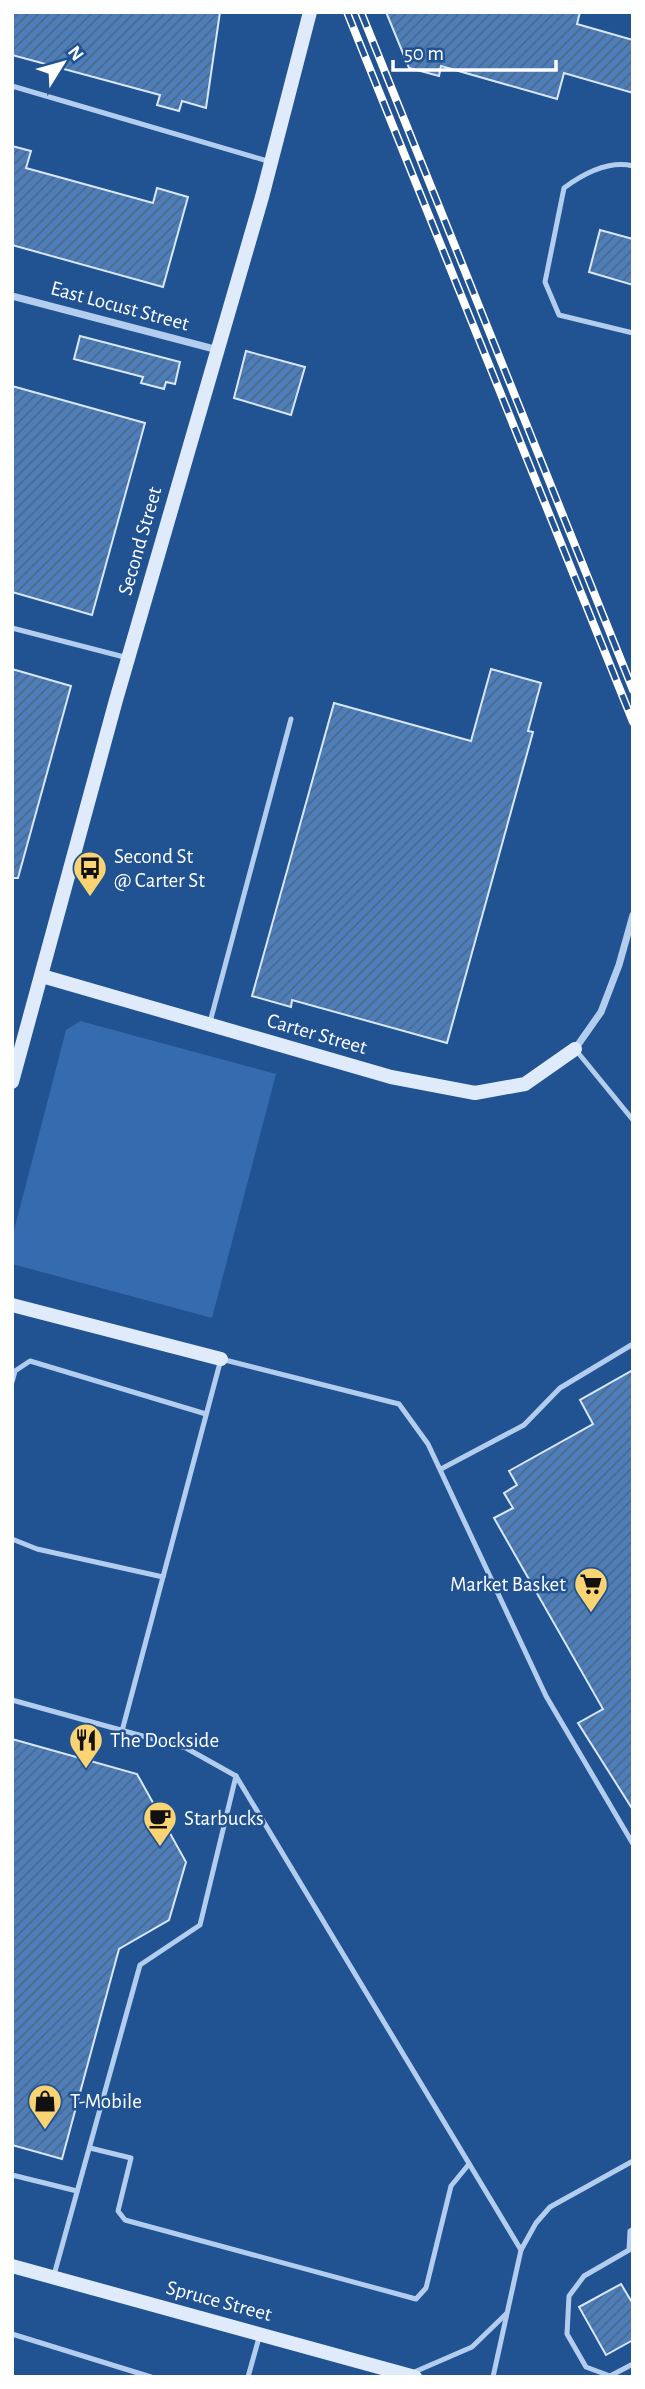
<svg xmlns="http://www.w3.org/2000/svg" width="645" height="2389" font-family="'Alegreya Sans',sans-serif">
	<defs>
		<pattern id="building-hatch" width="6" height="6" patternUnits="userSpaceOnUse" patternTransform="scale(1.75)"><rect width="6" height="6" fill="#4d7eba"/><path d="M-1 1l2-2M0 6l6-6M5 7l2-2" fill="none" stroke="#4d6888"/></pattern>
	</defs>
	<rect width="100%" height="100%" fill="#215292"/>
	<path fill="#346caf" d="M 80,1021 L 276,1074 L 212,1318 L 12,1264 L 12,1238 L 66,1030 Z"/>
	<g fill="url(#building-hatch)" stroke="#d8e7fa" stroke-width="2">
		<path d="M 12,12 L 220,12 L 206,108 L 182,101 L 179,111 L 157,105 L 160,95 L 12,55 Z"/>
		<path d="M 386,12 L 580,12 L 577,24 L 633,40 L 633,93 L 564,73 L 557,99 L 441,66 L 439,76 L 409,68 Z"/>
		<path d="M 12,146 L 31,151 L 26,168 L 153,203 L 157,188 L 188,197 L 163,287 L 12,245 Z"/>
		<path d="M 600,230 L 633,239 L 633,285 L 589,272 Z"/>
		<path d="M 80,336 L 180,362 L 175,384 L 166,382 L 164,389 L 141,383 L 143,377 L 74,359 Z"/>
		<path d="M 246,351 L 305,367 L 291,415 L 234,398 Z"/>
		<path d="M 12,386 L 145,423 L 92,615 L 12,592 Z"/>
		<path d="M 12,669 L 71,686 L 18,878 L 12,878 Z"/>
		<path d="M 491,669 L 541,683 L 528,731 L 533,732 L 447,1043 L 292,1000 L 291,1007 L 252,996 L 334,703 L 471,741 Z"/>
		<path d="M 633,1370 L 633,1810 L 578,1723 L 603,1709 L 494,1518 L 513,1508 L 504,1493 L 517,1485 L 509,1471 L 593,1424 L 580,1400 Z"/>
		<path d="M 12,1739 L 137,1774 L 186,1862 L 169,1920 L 119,1949 L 62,2159 L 12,2145 Z"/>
		<path d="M 621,2284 L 633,2304 L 633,2340 L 606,2355 L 579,2307 Z"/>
	</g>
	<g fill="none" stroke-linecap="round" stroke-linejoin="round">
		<g stroke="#b2cded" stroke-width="5">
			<path d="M 12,86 L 271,162"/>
			<path d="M 633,166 C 608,160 583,174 564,188 L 545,282 L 559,315 L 633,333"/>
			<path d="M 12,628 L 128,658"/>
			<path d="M 210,1022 L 291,719"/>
			<path d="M 575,1049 L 633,1120"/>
			<path d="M 12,1382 L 15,1371 L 30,1361 L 206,1414"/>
			<path d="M 441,1469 L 524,1425 L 560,1388 L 633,1344"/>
			<path d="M 12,1539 L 37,1549 L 163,1577"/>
			<path d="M 12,1700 L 186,1748 L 236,1776 L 200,1925 L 140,1965 L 54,2275"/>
			<path d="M 122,1731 L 221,1359 L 399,1404 L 428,1444 L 546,1696 L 633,1844"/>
			<path d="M 236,1776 L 521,2250"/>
			<path d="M 90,2148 L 131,2158 L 118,2211 L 125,2220 L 416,2299 L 426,2288 L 451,2186 L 469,2164"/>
			<path d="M 12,2175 L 77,2191"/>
			<path d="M 633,2229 L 630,2231 L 629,2250 L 584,2276 L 569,2296 L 567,2334 L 586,2367 L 610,2376 L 633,2364"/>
			<path d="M 12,2334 L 151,2377"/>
			<path d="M 412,2373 L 472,2347 L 506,2314"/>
			<path d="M 248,2377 L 260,2334"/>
			<path d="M 493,2377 L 521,2250 L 536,2223 L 550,2207 L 633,2161"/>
		</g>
		<g stroke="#b2cded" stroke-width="7">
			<path d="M 12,296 L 218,350"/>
			<path d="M 575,1049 L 601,1012 L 619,965 L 633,915"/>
		</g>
		<g stroke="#dfebfa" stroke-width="14">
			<path d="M 42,976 L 391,1077 L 475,1093 L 525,1084 L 575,1049"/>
			<path d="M 12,1082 L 116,700 L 262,197 L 310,12"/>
			<path d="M 12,1305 L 221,1359"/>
			<path d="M 12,2266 L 415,2377"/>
		</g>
		<g stroke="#fff" stroke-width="8">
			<g id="rail">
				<path d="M 347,12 L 633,722"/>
				<path d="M 361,12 L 633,690"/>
			</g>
		</g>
		<use href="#rail" stroke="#215292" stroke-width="5" stroke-dasharray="16" stroke-linecap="butt"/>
	</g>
	<defs>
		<g id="bus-pin" transform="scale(1.75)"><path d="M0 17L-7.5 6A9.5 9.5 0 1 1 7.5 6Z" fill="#fad373" stroke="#215292"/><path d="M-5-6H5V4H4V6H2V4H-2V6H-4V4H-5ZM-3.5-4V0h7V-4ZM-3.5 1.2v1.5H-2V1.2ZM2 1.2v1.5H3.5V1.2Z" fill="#111"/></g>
		<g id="supermarket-pin" transform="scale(1.75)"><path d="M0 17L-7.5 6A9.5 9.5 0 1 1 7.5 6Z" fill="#fad373" stroke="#215292"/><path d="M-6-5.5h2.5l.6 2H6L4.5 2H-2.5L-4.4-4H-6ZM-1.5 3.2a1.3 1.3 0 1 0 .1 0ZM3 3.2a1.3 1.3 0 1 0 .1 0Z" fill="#111"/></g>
		<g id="restaurant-pin" transform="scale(1.75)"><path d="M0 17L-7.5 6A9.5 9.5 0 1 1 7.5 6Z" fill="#fad373" stroke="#215292"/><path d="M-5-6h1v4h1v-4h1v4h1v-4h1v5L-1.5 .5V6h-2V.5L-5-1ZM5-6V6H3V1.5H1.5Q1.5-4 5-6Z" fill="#111"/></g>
		<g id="cafe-pin" transform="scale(1.75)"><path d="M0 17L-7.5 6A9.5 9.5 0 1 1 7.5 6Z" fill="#fad373" stroke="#215292"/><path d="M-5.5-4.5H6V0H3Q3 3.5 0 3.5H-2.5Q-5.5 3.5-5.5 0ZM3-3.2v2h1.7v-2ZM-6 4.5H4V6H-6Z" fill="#111"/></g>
		<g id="shop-pin" transform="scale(1.75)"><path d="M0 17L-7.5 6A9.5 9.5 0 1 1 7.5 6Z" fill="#fad373" stroke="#215292"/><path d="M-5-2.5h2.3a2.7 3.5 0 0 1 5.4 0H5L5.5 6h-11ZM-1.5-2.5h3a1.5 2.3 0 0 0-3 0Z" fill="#111"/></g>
	</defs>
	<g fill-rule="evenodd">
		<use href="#bus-pin" x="90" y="868"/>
		<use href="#supermarket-pin" x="591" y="1584"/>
		<use href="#restaurant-pin" x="86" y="1740"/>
		<use href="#cafe-pin" x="160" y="1818"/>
		<use href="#shop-pin" x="45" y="2101"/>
	</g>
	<g text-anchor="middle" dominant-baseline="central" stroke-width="5" stroke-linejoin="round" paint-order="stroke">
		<g font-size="21" fill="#fff" stroke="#215292">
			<text transform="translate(120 306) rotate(15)">East Locust Street</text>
			<text transform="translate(140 541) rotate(-74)">Second Street</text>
			<text transform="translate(317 1034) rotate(16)">Carter Street</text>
			<text transform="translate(219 2301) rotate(15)">Spruce Street</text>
		</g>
		<g font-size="21" fill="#fff" stroke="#215292" text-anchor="start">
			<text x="114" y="856">Second St<tspan x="114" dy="24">@ Carter St</tspan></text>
			<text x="566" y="1584" text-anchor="end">Market Basket</text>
			<text x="110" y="1740">The Dockside</text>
			<text x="184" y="1818">Starbucks</text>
			<text x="70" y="2101">T-Mobile</text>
		</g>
	</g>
	<rect width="645" height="2389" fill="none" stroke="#ffffff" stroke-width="28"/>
	<g transform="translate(63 63) rotate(53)" stroke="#215292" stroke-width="5" paint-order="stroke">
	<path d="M0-5L12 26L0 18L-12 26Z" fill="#ffffff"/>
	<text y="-10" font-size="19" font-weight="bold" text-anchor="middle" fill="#ffffff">N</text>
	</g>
	<path d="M393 60v10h163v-10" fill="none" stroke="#ffffff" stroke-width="3.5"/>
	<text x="404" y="60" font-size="21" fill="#ffffff" stroke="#215292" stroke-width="5" paint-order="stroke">50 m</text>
</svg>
